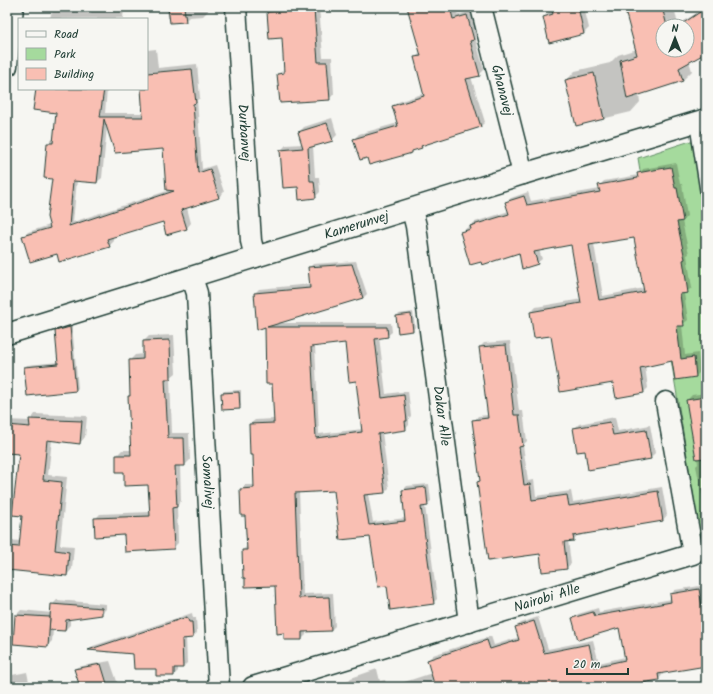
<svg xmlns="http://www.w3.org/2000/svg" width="713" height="694" font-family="Kalam,sans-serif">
	<rect width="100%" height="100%" fill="#f6f6f2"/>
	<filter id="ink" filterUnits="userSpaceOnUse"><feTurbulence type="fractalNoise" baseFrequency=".025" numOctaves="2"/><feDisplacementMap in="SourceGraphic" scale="8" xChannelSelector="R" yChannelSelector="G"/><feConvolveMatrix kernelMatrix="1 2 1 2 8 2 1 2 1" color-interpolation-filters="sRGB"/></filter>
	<g filter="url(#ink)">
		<path fill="#a5da9d" stroke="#628c68" d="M 706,136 L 706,572 L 638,158 Z"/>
		<g fill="#0003" fill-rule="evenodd">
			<path d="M 92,7 L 124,7 L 123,18 L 50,19 L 51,14 L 55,9 L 91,13 Z"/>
			<path d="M 167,7 L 208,7 L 208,11 L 203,16 L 189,17 L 185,21 L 168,18 Z"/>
			<path d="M 267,7 L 319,7 L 323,57 L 332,57 L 334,94 L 329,99 L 278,74 L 285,69 L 283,37 L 270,38 Z"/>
			<path d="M 408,7 L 455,7 L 458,15 L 472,11 L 478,34 L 475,37 L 484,70 L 479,75 L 471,77 L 485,122 L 480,127 L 425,143 L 422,147 L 370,164 L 367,157 L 354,139 L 359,134 L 398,123 L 393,107 L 398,102 L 425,93 L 415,58 L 421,52 Z"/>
			<path d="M 552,7 L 584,7 L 589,28 L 584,33 L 549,41 L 544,17 L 549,12 L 553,11 Z"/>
			<path d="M 626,7 L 674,7 L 678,25 L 706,7 L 706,51 L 689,61 L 692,71 L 683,80 L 639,95 L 640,102 L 631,112 L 577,125 L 566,81 L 575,71 L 610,63 L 618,55 L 637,49 ZM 663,26 L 687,26 L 687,50 L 663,50 Z"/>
			<path d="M 156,49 L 158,68 L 197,64 L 200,98 L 197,100 L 202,169 L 215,165 L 224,192 L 219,197 L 187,208 L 191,223 L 187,228 L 163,221 L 112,236 L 114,241 L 109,246 L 58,253 L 23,237 L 28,232 L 50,225 L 53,178 L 45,177 L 48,143 L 54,138 L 57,112 L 37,89 L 107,89 L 105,113 L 144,113 L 142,89 L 147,89 L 147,50 ZM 107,126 L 164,148 L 167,191 L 73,222 L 77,180 L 97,182 L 102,178 Z"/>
			<path d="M 332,118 L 337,135 L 332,140 L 313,146 L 315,177 L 319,177 L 320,192 L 315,197 L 299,186 L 281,150 L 286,145 L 303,144 L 299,132 L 304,127 Z"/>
			<path d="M 676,163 L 680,184 L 682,184 L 687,216 L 682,221 L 689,254 L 687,255 L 692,288 L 684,293 L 688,320 L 682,325 L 685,355 L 698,353 L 700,372 L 696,376 L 673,360 L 645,366 L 648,388 L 644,392 L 617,397 L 614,381 L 551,334 L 531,312 L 536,307 L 582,299 L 571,244 L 539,250 L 542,259 L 537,263 L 520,252 L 461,232 L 475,222 L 509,211 L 506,202 L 511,198 L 528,192 L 531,201 L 600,189 L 600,185 L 604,181 L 639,175 L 643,169 ZM 635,237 L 644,288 L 603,296 L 594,244 Z"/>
			<path d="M 356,261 L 367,294 L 363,298 L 278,323 L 391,323 L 392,332 L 387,336 L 379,337 L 386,394 L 408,391 L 411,416 L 409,418 L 409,425 L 405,430 L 382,432 L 389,488 L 385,492 L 368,494 L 373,522 L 406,518 L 403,490 L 407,486 L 429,484 L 431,501 L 425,506 L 437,599 L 433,603 L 387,585 L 371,536 L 335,490 L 299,491 L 303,594 L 333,593 L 335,626 L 331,630 L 306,631 L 306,635 L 302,639 L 285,639 L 276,585 L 243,550 L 247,546 L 246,515 L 241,490 L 245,485 L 255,485 L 254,454 L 250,424 L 255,420 L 274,419 L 273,383 L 266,326 L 255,293 L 259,289 L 311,284 L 309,268 L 313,264 ZM 346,342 L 357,380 L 363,429 L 319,434 L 315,346 Z"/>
			<path d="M 413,312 L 415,327 L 413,330 L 397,316 L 399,314 Z"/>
			<path d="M 72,325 L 78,388 L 76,390 L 25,367 L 27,365 L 59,362 L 56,331 Z"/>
			<path d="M 174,335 L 176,373 L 170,378 L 172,433 L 189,433 L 190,460 L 185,465 L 180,465 L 181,501 L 177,506 L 178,543 L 173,548 L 125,534 L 95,519 L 100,514 L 150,512 L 149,484 L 125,471 L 117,455 L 122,450 L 131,450 L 129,396 L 131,394 L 130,360 L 135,355 L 144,354 L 144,341 L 149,336 Z"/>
			<path d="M 510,341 L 519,411 L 523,411 L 527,441 L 523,445 L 528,481 L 534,480 L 536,496 L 571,491 L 573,502 L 662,487 L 667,515 L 663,520 L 578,534 L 574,540 L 568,540 L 571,564 L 566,568 L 541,553 L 478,482 L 481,479 L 474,421 L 478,416 L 488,415 L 480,347 L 484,343 Z"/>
			<path d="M 241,390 L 241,406 L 239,408 L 222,393 L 224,391 Z"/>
			<path d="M 706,393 L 706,536 L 703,537 L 699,515 L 705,510 L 696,466 L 698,464 L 687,400 L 692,395 Z"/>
			<path d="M 35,414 L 87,416 L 85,437 L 80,443 L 52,440 L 48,475 L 67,477 L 60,545 L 74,546 L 72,569 L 67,575 L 7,569 L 7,540 L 21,541 L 23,515 L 20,453 L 7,452 L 7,420 L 30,421 Z"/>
			<path d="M 615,417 L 618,431 L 650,425 L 655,453 L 650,458 L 586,450 L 574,429 L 579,424 Z"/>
			<path d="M 706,585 L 706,665 L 663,672 L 663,674 L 659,679 L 614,687 L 389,687 L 432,673 L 428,660 L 433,655 L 491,636 L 494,645 L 520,637 L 516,627 L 521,623 L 538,617 L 548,649 L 593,640 L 599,663 L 625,657 L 620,627 L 573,618 L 578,614 L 598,608 L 599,612 L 672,599 L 671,594 L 675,590 Z"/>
			<path d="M 57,600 L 106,604 L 106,609 L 101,614 L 70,619 L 70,625 L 65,630 L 53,630 L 52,641 L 47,646 L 16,615 L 21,610 L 52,613 L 52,605 Z"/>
			<path d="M 192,613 L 193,618 L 196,618 L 197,633 L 193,637 L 186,637 L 187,663 L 183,667 L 178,667 L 178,671 L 174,675 L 157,668 L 134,653 L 90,649 L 93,646 Z"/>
			<path d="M 110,661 L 119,687 L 81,687 L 75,669 L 77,667 Z"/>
			<path d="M 377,669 L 380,681 L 385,680 L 387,687 L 348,687 L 346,683 L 351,678 Z"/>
			<path d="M 27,672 L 30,687 L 7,687 L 7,676 Z"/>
		</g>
		<g fill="#f9bfb3" stroke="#1f3d34" fill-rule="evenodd">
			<path d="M 168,7 L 184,7 L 186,22 L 170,23 Z"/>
			<path d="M 407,7 L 450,7 L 453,19 L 467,15 L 474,40 L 470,41 L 480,76 L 466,79 L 481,127 L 421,146 L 422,148 L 412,151 L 412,153 L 369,165 L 367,158 L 360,160 L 353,139 L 398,126 L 392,106 L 424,96 L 414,57 L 421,56 Z"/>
			<path d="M 551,7 L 578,7 L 584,34 L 549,43 L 543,17 L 553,14 Z"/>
			<path d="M 624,7 L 662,7 L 667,26 L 663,26 L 663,50 L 687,50 L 687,26 L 679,26 L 706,8 L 706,53 L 679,68 L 683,81 L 627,99 L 620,60 L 637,55 Z"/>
			<path d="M 314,9 L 318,62 L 327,62 L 330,100 L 280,103 L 277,74 L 284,73 L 282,38 L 269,39 L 267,12 Z"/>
			<path d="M 192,69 L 196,103 L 193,104 L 198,173 L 210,169 L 219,198 L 181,210 L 187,229 L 166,235 L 163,222 L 107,239 L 110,247 L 59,262 L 57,254 L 30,262 L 22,236 L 50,228 L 47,217 L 52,179 L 44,178 L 47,143 L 53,143 L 56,113 L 33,110 L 36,89 L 104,89 L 100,117 L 143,117 L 141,89 L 147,89 L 147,73 ZM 104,119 L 115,153 L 163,149 L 166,190 L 174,191 L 69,226 L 73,181 L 97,183 Z"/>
			<path d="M 594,73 L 604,119 L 576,126 L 565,80 Z"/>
			<path d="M 327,123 L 333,141 L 308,148 L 310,181 L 314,181 L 316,198 L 299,200 L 298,187 L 283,188 L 280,150 L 303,148 L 298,132 Z"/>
			<path d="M 671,167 L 675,188 L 677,188 L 683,221 L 677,222 L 685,259 L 683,260 L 688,293 L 680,294 L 684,326 L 677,326 L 681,359 L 694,357 L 696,377 L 675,380 L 672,361 L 640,368 L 644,393 L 616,398 L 613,383 L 560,392 L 551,336 L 534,338 L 530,312 L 581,303 L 571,245 L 534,252 L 538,264 L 522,269 L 519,253 L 482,265 L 481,262 L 470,265 L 460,232 L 471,229 L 470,226 L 509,214 L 505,202 L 524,196 L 527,205 L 600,192 L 598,185 L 638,178 L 637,173 ZM 634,238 L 644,292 L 599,300 L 589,245 Z"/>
			<path d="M 352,264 L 363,298 L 267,327 L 387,327 L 388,337 L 375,339 L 382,398 L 404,395 L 407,421 L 405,421 L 406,430 L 378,434 L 385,493 L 364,495 L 369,525 L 405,521 L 402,490 L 426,487 L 428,506 L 421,507 L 434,604 L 390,610 L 387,586 L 378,587 L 370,537 L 340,540 L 334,491 L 295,493 L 299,598 L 329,597 L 331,631 L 302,632 L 302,640 L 284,640 L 284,633 L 277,634 L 275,586 L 245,587 L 245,578 L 243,578 L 242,550 L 247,550 L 245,516 L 241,516 L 240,489 L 254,488 L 253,455 L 250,455 L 249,424 L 274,423 L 272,384 L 266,384 L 265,327 L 257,330 L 254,293 L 310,288 L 308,267 ZM 345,343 L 349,382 L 356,381 L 362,432 L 316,438 L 311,347 Z"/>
			<path d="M 411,314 L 413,331 L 398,333 L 396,316 Z"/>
			<path d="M 70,327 L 76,391 L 27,396 L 24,367 L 58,364 L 55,331 Z"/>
			<path d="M 170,340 L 171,379 L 165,379 L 168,438 L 184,438 L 185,466 L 175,466 L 177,507 L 172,508 L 174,549 L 125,552 L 124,535 L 95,537 L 94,518 L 150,516 L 148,485 L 124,486 L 124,472 L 116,472 L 116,455 L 131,455 L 128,396 L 130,396 L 129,360 L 143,359 L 143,341 Z"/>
			<path d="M 506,345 L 514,415 L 519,415 L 523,446 L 519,447 L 524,485 L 530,484 L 532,500 L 567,495 L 569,506 L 658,491 L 663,521 L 573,536 L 574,541 L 564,542 L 567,569 L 542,572 L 540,554 L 488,561 L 477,482 L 480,481 L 472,420 L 488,418 L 479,347 Z"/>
			<path d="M 239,392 L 240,409 L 222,410 L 221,393 Z"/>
			<path d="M 706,397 L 706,458 L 696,459 L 686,400 Z"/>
			<path d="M 29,419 L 82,421 L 80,444 L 47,440 L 43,480 L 62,482 L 55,550 L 69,552 L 67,576 L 7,570 L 7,546 L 19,547 L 22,516 L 12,515 L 19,454 L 7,453 L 7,425 L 30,427 Z"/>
			<path d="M 610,422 L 613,435 L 646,430 L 651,459 L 588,470 L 585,451 L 577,452 L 573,428 Z"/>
			<path d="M 699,589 L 706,629 L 706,666 L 658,674 L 659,680 L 620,687 L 435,687 L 427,660 L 487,640 L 490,649 L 519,640 L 515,627 L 534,621 L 544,653 L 589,644 L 594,667 L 625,660 L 619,628 L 578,640 L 572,618 L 593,612 L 595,616 L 671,602 L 670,594 Z"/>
			<path d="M 51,604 L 102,608 L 102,615 L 66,620 L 65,631 L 49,630 Z"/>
			<path d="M 15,615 L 50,617 L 48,647 L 13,644 Z"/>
			<path d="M 187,617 L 189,622 L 192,622 L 193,638 L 182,639 L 183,668 L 174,668 L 174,676 L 156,676 L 156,669 L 134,669 L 133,654 L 88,650 Z"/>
			<path d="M 101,664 L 108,687 L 80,687 L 74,669 Z"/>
		</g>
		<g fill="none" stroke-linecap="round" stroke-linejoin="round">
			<g stroke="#1f3d34" stroke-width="13">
				<path id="lane" d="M 695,123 L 706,194"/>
			</g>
			<g stroke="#1f3d34" stroke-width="23">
				<g id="street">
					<path id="s1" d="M 236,7 L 251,241 L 255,257"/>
					<path id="s2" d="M 481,7 L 523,174"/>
					<path d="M 7,66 L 13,7"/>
					<path id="s3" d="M 412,210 L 416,226 L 469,622"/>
					<path id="s4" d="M 192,278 L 197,293 L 219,687"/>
					<path id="s5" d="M 7,334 L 523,174 L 706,119"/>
					<path id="s6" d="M 253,687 L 693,554 L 666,402"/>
				</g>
			</g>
			<use href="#lane" stroke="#f6f6f2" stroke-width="10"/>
			<use href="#street" stroke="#f6f6f2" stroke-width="20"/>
		</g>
	</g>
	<g text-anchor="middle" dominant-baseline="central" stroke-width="4" stroke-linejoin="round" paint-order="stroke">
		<g font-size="14" fill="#1f3d34" stroke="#f6f6f2">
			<text stroke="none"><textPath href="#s2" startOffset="86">Ghanavej</textPath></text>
			<text stroke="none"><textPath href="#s1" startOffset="126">Durbanvej</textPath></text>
			<text stroke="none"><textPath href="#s5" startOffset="366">Kamerunvej</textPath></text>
			<text stroke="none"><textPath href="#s3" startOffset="208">Dakar Alle</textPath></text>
			<text stroke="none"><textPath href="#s4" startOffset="205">Somalivej</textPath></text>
			<text stroke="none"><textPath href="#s6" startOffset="307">Nairobi Alle</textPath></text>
		</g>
	</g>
	<rect width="713" height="694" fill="none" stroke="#f6f6f2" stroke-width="24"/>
	<rect x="12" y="12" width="689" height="670" fill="none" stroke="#1f3d34" stroke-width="1.5" filter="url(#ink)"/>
	<rect x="18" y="18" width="130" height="72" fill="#f6f6f2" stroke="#a0aca6"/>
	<rect x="26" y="31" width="20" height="6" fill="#f6f6f2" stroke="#a0aca6"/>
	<text x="54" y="38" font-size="12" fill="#1f3d34">Road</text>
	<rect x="26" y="48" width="20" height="12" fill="#a5da9d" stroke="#a0aca6"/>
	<text x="54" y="58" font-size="12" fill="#1f3d34">Park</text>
	<rect x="26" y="68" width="20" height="12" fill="#f9bfb3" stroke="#a0aca6"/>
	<text x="54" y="78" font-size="12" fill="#1f3d34">Building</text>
	<g transform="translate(675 38)"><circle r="19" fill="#f6f6f2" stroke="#a0aca6"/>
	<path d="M0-3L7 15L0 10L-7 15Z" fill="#1f3d34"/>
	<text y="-6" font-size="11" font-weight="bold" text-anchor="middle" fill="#1f3d34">N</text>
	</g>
	<path d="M567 668v6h61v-6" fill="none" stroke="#1f3d34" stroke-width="2"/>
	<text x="573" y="668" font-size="12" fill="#1f3d34" stroke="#f6f6f2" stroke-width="3" paint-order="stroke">20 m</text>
</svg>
